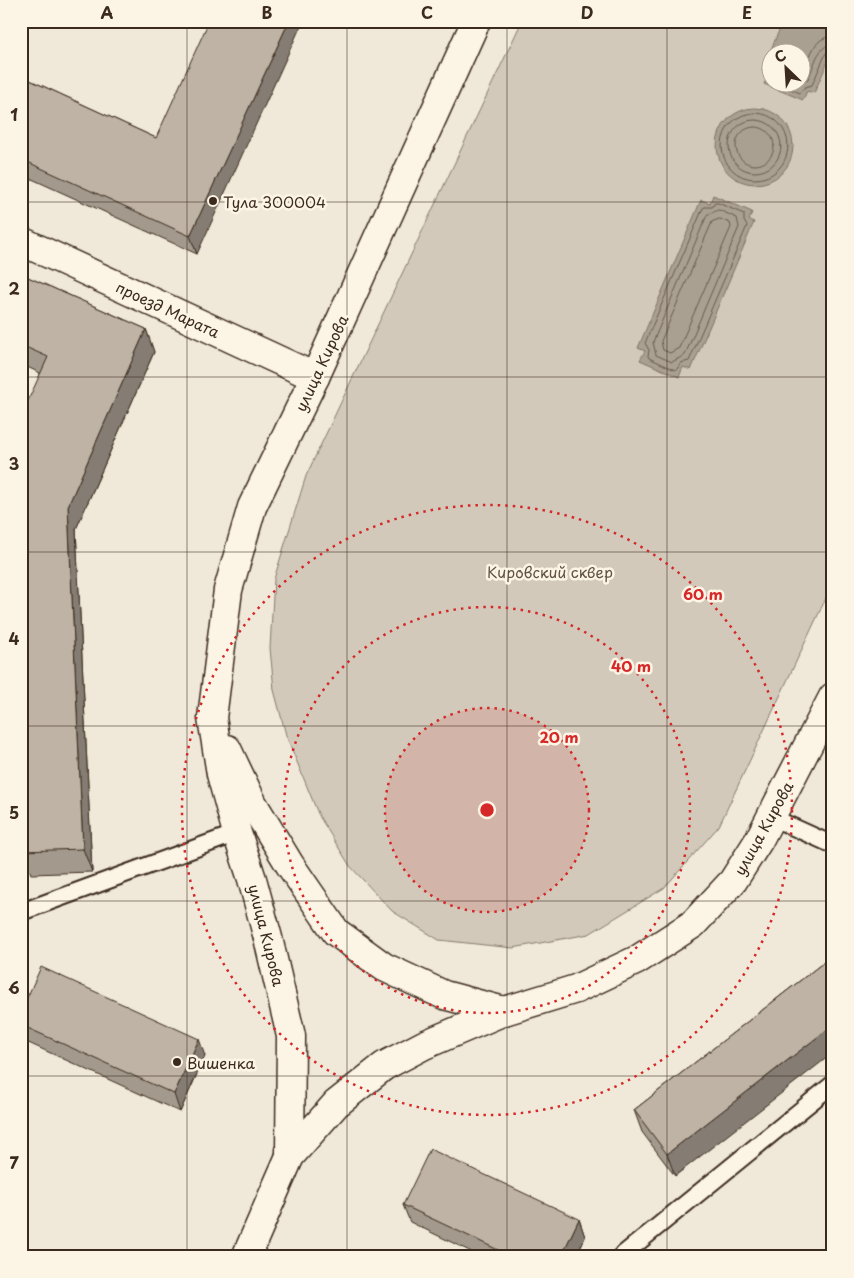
<svg xmlns="http://www.w3.org/2000/svg" width="854" height="1278" font-family="'Playpen Sans',sans-serif">
	<rect width="100%" height="100%" fill="#f0e9d9"/>
	<filter id="ink" filterUnits="userSpaceOnUse"><feTurbulence type="fractalNoise" baseFrequency=".02" numOctaves="2"/><feDisplacementMap in="SourceGraphic" scale="10" xChannelSelector="R" yChannelSelector="G"/><feConvolveMatrix kernelMatrix="1 2 1 2 8 2 1 2 1" color-interpolation-filters="sRGB"/></filter>
	<g filter="url(#ink)">
		<path fill="#d2c9ba" stroke="#867a6c" fill-rule="evenodd" d="M 522,21 L 833,21 L 833,583 L 719,826 L 664,888 L 589,934 L 513,948 L 439,940 L 392,911 L 350,866 L 319,816 L 286,735 L 274,690 L 270,648 L 274,579 L 306,476 ZM 772,52 L 802,52 L 802,82 L 772,82 Z"/>
		<g fill="#aaa091" stroke="#7e7163" fill-rule="evenodd">
			<path d="M 783,21 L 833,21 L 833,50 L 814,93 L 807,91 L 803,100 L 764,84 L 769,74 L 762,71 ZM 772,52 L 802,52 L 802,82 L 772,82 Z"/>
			<circle cx="755" cy="146" r="38"/>
			<path d="M 713,195 L 752,212 L 749,220 L 754,222 L 691,370 L 683,367 L 679,377 L 640,360 L 645,351 L 638,348 L 701,200 L 710,203 Z"/>
		</g>
		<g fill="none" stroke-linecap="round" stroke-linejoin="round">
			<g stroke="#67594c" stroke-width="1">
				<path d="M 802,73 C 812,59 810,38 833,36"/>
				<path d="M 802,81 L 808,79 C 814,67 817,45 833,44"/>
				<path d="M 774,82 L 800,93 L 805,87 L 812,85 L 826,53 L 829,51 L 833,50"/>
				<circle cx="755" cy="146" r="33"/>
				<circle cx="755" cy="146" r="26"/>
				<circle cx="755" cy="146" r="19"/>
				<path d="M 715,203 L 718,203 L 744,214 L 744,221 L 747,226 L 689,361 L 681,363 L 677,369 L 675,370 L 649,358 L 648,356 L 649,350 L 645,343 L 703,208 L 705,207 L 712,207 Z"/>
				<path d="M 719,210 L 737,218 L 739,227 L 685,355 L 672,362 L 656,355 L 653,342 L 707,215 Z"/>
				<path d="M 720,219 L 730,223 L 731,227 L 679,348 L 670,353 L 663,350 L 661,341 L 712,222 Z"/>
			</g>
			<g stroke="#3b2a1e" stroke-width="20">
				<g id="service">
					<path d="M 771,817 L 833,845"/>
					<path d="M 21,912 L 237,833"/>
					<path d="M 620,1257 L 833,1084"/>
				</g>
			</g>
			<g stroke="#3b2a1e" stroke-width="31">
				<path id="minor" d="M 21,241 L 315,377"/>
			</g>
			<g stroke="#3b2a1e" stroke-width="31">
				<g id="secondary">
					<path d="M 227,749 L 253,804 L 290,865 L 336,932 L 384,967 L 444,995 L 504,1011"/>
					<path d="M 290,1156 L 291,1036 L 268,938 L 252,879 L 237,833 L 221,774 L 212,718 L 228,590 L 252,507 L 315,377 L 476,21"/>
					<path d="M 246,1257 L 290,1156 L 336,1104 L 384,1066 L 424,1045 L 504,1011 L 576,989 L 637,960 L 693,924 L 733,881 L 759,840 L 833,697"/>
				</g>
			</g>
			<use href="#service" stroke="#fcf5e5" stroke-width="16"/>
			<use href="#minor" stroke="#fcf5e5" stroke-width="28"/>
			<use href="#secondary" stroke="#fcf5e5" stroke-width="28"/>
		</g>
		<g fill="#a39a8d" stroke="#3b2a1e">
			<path d="M 21,76 L 156,138 L 197,254 L 21,174 Z"/>
			<path d="M 21,274 L 146,329 L 154,352 L 76,529 L 92,872 L 31,874 L 23,851 L 40,373 L 21,364 Z"/>
			<path d="M 833,955 L 675,1176 L 642,1132 L 634,1110 Z"/>
			<path d="M 21,1011 L 205,1056 L 180,1112 L 22,1040 L 21,1037 Z"/>
			<path d="M 403,1205 L 579,1219 L 585,1237 L 576,1257 L 482,1257 L 410,1222 Z"/>
		</g>
		<g fill="#857d73" stroke="#3b2a1e">
			<path d="M 289,21 L 303,21 L 197,254 L 190,236 Z"/>
			<path d="M 146,329 L 154,352 L 76,529 L 92,872 L 83,849 L 68,506 Z"/>
			<path d="M 833,1025 L 833,1053 L 675,1176 L 667,1154 Z"/>
			<path d="M 199,1039 L 205,1056 L 180,1112 L 174,1094 Z"/>
			<path d="M 579,1219 L 585,1237 L 576,1257 L 561,1257 Z"/>
		</g>
		<g fill="#beb3a4" stroke="#3b2a1e">
			<path d="M 209,21 L 289,21 L 190,236 L 21,159 L 21,76 L 156,138 Z"/>
			<path d="M 21,274 L 146,329 L 68,506 L 83,849 L 23,851 L 21,821 L 21,416 L 48,357 L 21,345 Z"/>
			<path d="M 833,955 L 833,1025 L 667,1154 L 634,1110 Z"/>
			<path d="M 41,967 L 199,1039 L 174,1094 L 21,1025 L 21,1011 Z"/>
			<path d="M 430,1149 L 579,1219 L 561,1257 L 513,1257 L 403,1205 Z"/>
		</g>
	</g>
	<path fill="none" stroke="#3b2a1e" stroke-width="1" stroke-opacity="0.55" d="M 187,21 L 187,1257M 347,21 L 347,1257M 507,21 L 507,1257M 667,21 L 667,1257M 21,202 L 833,202M 21,377 L 833,377M 21,552 L 833,552M 21,726 L 833,726M 21,901 L 833,901M 21,1076 L 833,1076"/>
	<circle cx="487" cy="810" r="102" fill="#d62828" fill-opacity=".12"/>
	<g fill="none" stroke="#d62828" stroke-width="2.5" stroke-dasharray="2.5 5">
		<circle cx="487" cy="810" r="102"/>
		<circle cx="487" cy="810" r="203"/>
		<circle cx="487" cy="810" r="305"/>
	</g>
	<g fill="#3b2a1e" stroke="#fcf5e5" stroke-width="2">
		<circle cx="213" cy="201" r="5"/>
		<circle cx="177" cy="1062" r="5"/>
	</g>
	<g text-anchor="middle" dominant-baseline="central" stroke-width="5" stroke-linejoin="round" paint-order="stroke">
		<g font-size="15" fill="#3b2a1e" stroke="#fcf5e5" text-anchor="start">
			<text x="223" y="201">Тула 300004</text>
			<text x="187" y="1062">Вишенка</text>
		</g>
		<g font-size="15" fill="#3b2a1e" stroke="#fcf5e5">
			<text transform="translate(168 309) rotate(25)">проезд Марата</text>
			<text transform="translate(321 363) rotate(-65)">улица Кирова</text>
			<text transform="translate(763 828) rotate(-61)">улица Кирова</text>
			<text transform="translate(267 935) rotate(76)">улица Кирова</text>
		</g>
		<g font-size="15" fill="#615245" stroke="#fcf5e5">
			<text x="550" y="571">Кировский сквер</text>
		</g>
	</g>
	<circle cx="487" cy="810" r="8" fill="#d62828" stroke="#fcf5e5" stroke-width="2.5"/>
	<g font-size="15" text-anchor="middle" font-weight="bold" fill="#d62828" stroke="#fcf5e5" stroke-width="5" stroke-linejoin="round" paint-order="stroke">
		<text x="703" y="600">60 m</text>
		<text x="631" y="672">40 m</text>
		<text x="559" y="743">20 m</text>
	</g>
	<rect width="854" height="1278" fill="none" stroke="#fcf5e5" stroke-width="55"/>
	<g transform="translate(786 68) rotate(335)"><circle r="24" fill="#fcf5e5" stroke="#afa495"/>
	<path d="M0-4L9 19L0 12L-9 19Z" fill="#3b2a1e"/>
	<text y="-8" font-size="14" font-weight="bold" text-anchor="middle" fill="#3b2a1e">С</text>
	</g>
	<rect x="28" y="28" width="798" height="1222" fill="none" stroke="#3b2a1e" stroke-width="2"/>
	<g font-size="16" text-anchor="middle" font-weight="bold" fill="#3b2a1e">
		<text x="107" y="19">A</text>
		<text x="267" y="19">B</text>
		<text x="427" y="19">C</text>
		<text x="587" y="19">D</text>
		<text x="747" y="19">E</text>
		<text x="14" y="121">1</text>
		<text x="14" y="295">2</text>
		<text x="14" y="470">3</text>
		<text x="14" y="645">4</text>
		<text x="14" y="819">5</text>
		<text x="14" y="994">6</text>
		<text x="14" y="1169">7</text>
	</g>
</svg>
